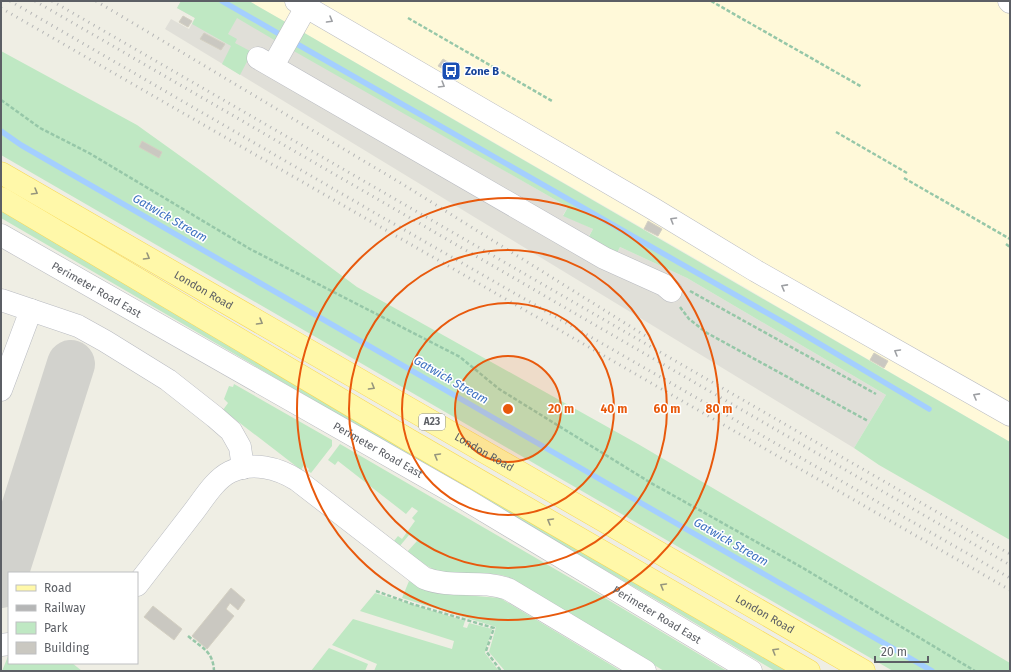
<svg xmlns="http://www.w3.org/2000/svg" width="1011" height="672" font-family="'Fira Sans',sans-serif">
	<rect width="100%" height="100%" fill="#efeee4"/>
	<path fill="#fff9d9" d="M 249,1 L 1010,1 L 1010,442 L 672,245 Z"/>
	<path fill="#e0dfd8" d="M 181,1 L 209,1 L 568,207 L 563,215 L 593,229 L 587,239 L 616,255 L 620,247 L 687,278 L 886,395 L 854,448 L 165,29 L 171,19 L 189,29 L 195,18 L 177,8 Z"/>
	<g fill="#bfe8c3">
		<path d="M 181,1 L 249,1 L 289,24 L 276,41 L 237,18 L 228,34 L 237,39 L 235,43 L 252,52 L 240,75 L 222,64 L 231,46 L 192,24 L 195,18 L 177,8 Z"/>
		<path d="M 301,31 L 1010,442 L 1010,540 L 879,465 L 854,448 L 886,395 L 687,278 L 620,247 L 616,255 L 587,240 L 593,229 L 563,216 L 568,207 L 292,50 Z"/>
		<path d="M 1,51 L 137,125 L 204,173 L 357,287 L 638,444 L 1010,663 L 1010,671 L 893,671 L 1,155 Z"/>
		<path d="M 1,210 L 796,671 L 775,671 L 665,605 L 1,218 Z"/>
		<path d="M 234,384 L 332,440 L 332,446 L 311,473 L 308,471 L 309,469 L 304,465 L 301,470 L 223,410 L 228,403 L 224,399 L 229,386 L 233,387 Z"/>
		<path d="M 340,444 L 610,601 L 727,671 L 664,671 L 511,578 C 486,568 458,579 433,569 C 424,565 416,558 407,552 L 417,541 L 409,535 L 399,547 L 393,542 L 398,536 L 402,539 L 415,521 L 412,518 L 418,511 L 412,507 L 406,514 L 338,461 L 335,465 L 328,460 Z"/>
		<path d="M 409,581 L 440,593 L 500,598 L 621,671 L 505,671 L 489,652 L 496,627 L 402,598 Z"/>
		<path d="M 375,593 L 465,621 L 463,627 L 467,628 L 469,623 L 492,629 L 485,653 L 499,671 L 374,671 L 377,664 L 332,645 L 353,619 L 452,649 L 454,641 L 360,611 Z"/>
		<path d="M 329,648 L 368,664 L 365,671 L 311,671 Z"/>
		<path d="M 9,654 L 9,663 L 72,663 L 82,671 L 2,671 Z"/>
	</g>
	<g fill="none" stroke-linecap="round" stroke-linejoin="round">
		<g stroke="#a4cfff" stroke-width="5.5">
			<path d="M 222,1 L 281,35"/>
			<path d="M 297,44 L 788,325 L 929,409"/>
			<path d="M 1,131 L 21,145 L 932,671"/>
		</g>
		<path stroke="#d2d2cd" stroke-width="48" d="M 1,584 L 71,364"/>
	</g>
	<g fill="#cac8c1" stroke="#d4d0c2">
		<path d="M 183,16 L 192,21 L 188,27 L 179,22 Z"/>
		<path d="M 204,33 L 225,44 L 221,50 L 200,39 Z"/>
		<path d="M 443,59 L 456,67 L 452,74 L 438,66 Z"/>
		<path d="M 142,141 L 162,152 L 159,158 L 139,147 Z"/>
		<path d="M 648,221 L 662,229 L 658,236 L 644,229 Z"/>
		<path d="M 874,353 L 888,361 L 884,368 L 870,360 Z"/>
		<path d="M 231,588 L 245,600 L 238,610 L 230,603 L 226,609 L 234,616 L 207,649 L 192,636 Z"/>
		<path d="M 153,606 L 182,629 L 174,640 L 144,617 Z"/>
	</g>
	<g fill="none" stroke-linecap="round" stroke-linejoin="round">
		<g stroke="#b9bbc1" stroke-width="23">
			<g id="minor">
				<path d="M 296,1 L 652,208 L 756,271 L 1010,415"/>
				<path d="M 1009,1 L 1010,2"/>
				<path d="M 258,58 L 604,258 L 664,285 L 671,291"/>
				<path d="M 273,66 L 306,7"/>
				<path id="s1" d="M 1,235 L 463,498 L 751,671"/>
				<path d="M 1,300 L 78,326 L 105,341 L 168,380 L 215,417 L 231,431 L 240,447 L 243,468"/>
				<path d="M 1,390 L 31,310"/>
				<path d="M 137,585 C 155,562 173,538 191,515 C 203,500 214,480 230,472 C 252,461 278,468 297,480 L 424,578 C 451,589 481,579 508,589 L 645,671"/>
				<path d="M 1,645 L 9,644"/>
			</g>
		</g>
		<g stroke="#f8d854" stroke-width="23">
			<g id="major">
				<path id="s2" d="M 1,173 L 864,671"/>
				<path d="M 1,198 L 409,440 L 809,671"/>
			</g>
		</g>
		<g stroke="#96c7a8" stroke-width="2.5" stroke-dasharray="4 2" stroke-linecap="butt">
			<path d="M 711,1 L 862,87"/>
			<path d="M 408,18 L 552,101"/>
			<path d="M 1,100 L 40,128 L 89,153 L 250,249 L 460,357 L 499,389 L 651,483 L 803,568 L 975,671"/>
			<path d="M 836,132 L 907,173"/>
			<path d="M 904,178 L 1010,239"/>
			<path d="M 1006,244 L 1010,247"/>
			<path d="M 690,291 L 876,394"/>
			<path d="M 680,307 L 689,319 L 707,333 L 868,421"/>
			<path d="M 376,591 L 412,604 L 494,628 L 486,651 L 501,671"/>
			<path d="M 188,636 C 202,648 213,651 214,671"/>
		</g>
		<use href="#minor" stroke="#fff" stroke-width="22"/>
		<use href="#major" stroke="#fff8a9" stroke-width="22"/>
		<g stroke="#b5b6b6" stroke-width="3" stroke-dasharray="1 5" stroke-linecap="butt">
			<path d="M 10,1 L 375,213 L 1010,578"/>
			<path d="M 35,1 L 1010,565"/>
			<path d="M 52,1 L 1010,554"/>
			<path d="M 96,1 L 404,185 L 652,340"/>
			<path d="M 1,8 L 1010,590"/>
		</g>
	</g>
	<defs><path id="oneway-chevron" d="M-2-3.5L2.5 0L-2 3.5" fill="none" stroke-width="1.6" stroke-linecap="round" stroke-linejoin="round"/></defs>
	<g stroke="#9d9fa3">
		<use href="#oneway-chevron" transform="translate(330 20) rotate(30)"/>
		<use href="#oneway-chevron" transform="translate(442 85) rotate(31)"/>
		<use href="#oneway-chevron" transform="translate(673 220) rotate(-149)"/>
		<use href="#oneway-chevron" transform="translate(784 287) rotate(-151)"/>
		<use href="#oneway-chevron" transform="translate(897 352) rotate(-150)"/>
		<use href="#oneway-chevron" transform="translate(976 396) rotate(-151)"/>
	</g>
	<g stroke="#95957d">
		<use href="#oneway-chevron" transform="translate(35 192) rotate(30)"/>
		<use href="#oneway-chevron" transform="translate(147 257) rotate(30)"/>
		<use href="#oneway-chevron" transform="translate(260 322) rotate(30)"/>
		<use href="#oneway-chevron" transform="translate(372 387) rotate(30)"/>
		<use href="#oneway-chevron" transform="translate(437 456) rotate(-150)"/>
		<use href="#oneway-chevron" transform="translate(550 521) rotate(-150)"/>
		<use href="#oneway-chevron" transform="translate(663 586) rotate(-150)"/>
		<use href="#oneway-chevron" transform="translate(775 651) rotate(-149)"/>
	</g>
	<circle cx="508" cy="409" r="53" fill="#e8590c" fill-opacity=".12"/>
	<g fill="none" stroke="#e8590c" stroke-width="2">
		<circle cx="508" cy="409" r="53"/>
		<circle cx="508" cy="409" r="106"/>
		<circle cx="508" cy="409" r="159"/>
		<circle cx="508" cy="409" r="211"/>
	</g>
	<defs>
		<g id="bus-square" transform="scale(1)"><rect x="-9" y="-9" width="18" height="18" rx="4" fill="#1a4fb4" stroke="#fff"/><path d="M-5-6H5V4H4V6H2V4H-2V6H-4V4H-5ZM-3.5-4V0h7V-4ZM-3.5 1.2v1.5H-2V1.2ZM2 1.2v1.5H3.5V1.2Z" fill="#fff"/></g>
	</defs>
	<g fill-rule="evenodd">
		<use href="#bus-square" x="451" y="71"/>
	</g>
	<g text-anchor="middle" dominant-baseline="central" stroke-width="3" stroke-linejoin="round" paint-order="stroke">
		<rect fill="#fff" stroke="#8d8f93" stroke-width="1" x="419" y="414" width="26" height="16" rx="3"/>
		<g font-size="10" font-weight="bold" fill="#5c5f65">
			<text x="432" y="422">A23</text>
		</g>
		<g font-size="11" font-weight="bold" fill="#164399" stroke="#fff" text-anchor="start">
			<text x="465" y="71">Zone B</text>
		</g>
		<g font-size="11" fill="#5c5f65" stroke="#fff">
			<text stroke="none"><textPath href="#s1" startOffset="110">Perimeter Road East</textPath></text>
			<text stroke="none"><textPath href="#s2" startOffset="234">London Road</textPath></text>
			<text stroke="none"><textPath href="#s1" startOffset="434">Perimeter Road East</textPath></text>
			<text stroke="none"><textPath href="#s2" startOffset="558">London Road</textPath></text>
			<text stroke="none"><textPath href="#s2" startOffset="882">London Road</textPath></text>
			<text stroke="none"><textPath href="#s1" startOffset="758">Perimeter Road East</textPath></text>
		</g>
		<g font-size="12" font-style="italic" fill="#3e72c0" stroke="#fff">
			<text transform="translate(170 218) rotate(30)">Gatwick Stream</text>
			<text transform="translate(451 380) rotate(30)">Gatwick Stream</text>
			<text transform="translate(731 542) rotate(30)">Gatwick Stream</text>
		</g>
	</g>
	<circle cx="508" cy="409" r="6" fill="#e8590c" stroke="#fff" stroke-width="2"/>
	<g font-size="12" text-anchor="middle" font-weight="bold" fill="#e8590c" stroke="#fff" stroke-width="3" stroke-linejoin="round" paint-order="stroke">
		<text x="561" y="413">20 m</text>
		<text x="614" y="413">40 m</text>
		<text x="667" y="413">60 m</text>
		<text x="719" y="413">80 m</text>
	</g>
	<rect width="1011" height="672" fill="none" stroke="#5c5f65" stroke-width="4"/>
	<rect x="8" y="572" width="130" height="92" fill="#ffffff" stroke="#bebfc1"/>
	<rect x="16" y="585" width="20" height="6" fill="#fff8a9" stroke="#bebfc1"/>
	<text x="44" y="592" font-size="12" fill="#5c5f65">Road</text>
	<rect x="16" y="605" width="20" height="6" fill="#b5b6b6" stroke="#bebfc1"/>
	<text x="44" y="612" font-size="12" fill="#5c5f65">Railway</text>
	<rect x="16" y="622" width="20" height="12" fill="#bfe8c3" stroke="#bebfc1"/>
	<text x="44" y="632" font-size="12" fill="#5c5f65">Park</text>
	<rect x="16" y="642" width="20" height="12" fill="#cac8c1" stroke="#bebfc1"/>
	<text x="44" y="652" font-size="12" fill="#5c5f65">Building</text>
	<path d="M875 656v6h53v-6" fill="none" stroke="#5c5f65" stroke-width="2"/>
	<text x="881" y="656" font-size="12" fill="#5c5f65" stroke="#ffffff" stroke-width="3" paint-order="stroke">20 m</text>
</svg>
